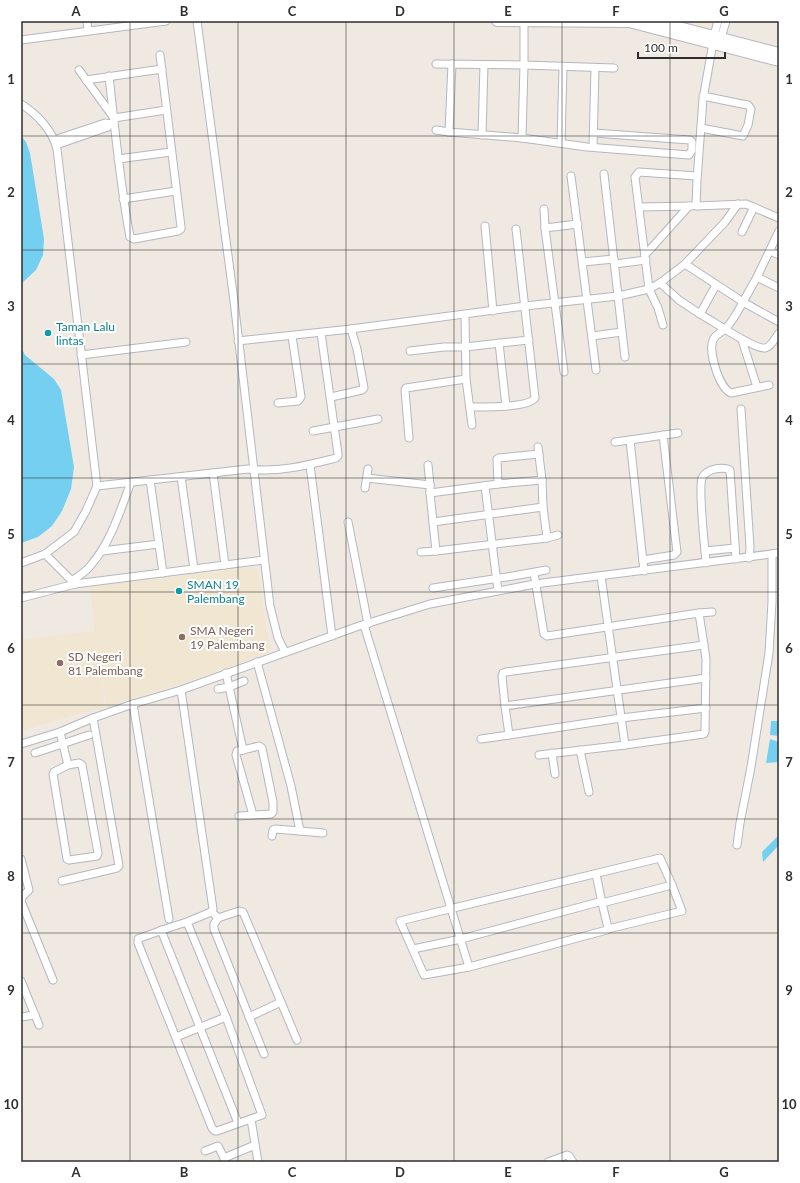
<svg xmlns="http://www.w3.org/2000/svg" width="800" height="1183" font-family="Lato,sans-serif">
	<rect width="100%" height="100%" fill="#efe9e1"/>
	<path fill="#f0e6d1" d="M 252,567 L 257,569 L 270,648 L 270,652 L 267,654 L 200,677 L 122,702 L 107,708 L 99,665 L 105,708 L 71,716 L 24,730 L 21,724 L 21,630 L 25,639 L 95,631 L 90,587 Z"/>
	<g fill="#75cff0">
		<path d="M 21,136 L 26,142 L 30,153 L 44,239 L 43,255 L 36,270 L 21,284 Z"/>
		<path d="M 21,347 L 25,355 L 54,379 L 61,390 L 74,467 L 71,489 L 62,511 L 52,526 L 38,537 L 21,543 Z"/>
		<path d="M 771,721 L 779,721 L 779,736 L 770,735 Z"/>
		<path d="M 770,739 L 779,742 L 779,762 L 766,763 Z"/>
		<path d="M 779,835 L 779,845 L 763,862 L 762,852 Z"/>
	</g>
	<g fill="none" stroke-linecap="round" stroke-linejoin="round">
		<g stroke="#b4b7c1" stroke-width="9">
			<g id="street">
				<path d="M 87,21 L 88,30"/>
				<path d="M 197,21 L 234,301 L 270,606 L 278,638 L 285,652"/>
				<path d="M 524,21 L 524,65 L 614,68"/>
				<path d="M 714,36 L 718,21"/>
				<path d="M 721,38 L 726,21"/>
				<path d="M 21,40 L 166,21"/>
				<path d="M 713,43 L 703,99 L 697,180 L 696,206 L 746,204 L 779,218"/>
				<path d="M 436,64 L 524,65 L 522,138 L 587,147 L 689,155 L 692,150 L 692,142 L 690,140 L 594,133"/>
				<path d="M 452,64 L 449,132 L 522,138"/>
				<path d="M 79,70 L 114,118 L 166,110"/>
				<path d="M 109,76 C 115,130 120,184 130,237 L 134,239 L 178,231 L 181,229 L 181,227 L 160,55"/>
				<path d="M 86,80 L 162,69"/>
				<path d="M 21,104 C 37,114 53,131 57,149 L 97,486 L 86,511 L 74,532 L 45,554 L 21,563"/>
				<path d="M 701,128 L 743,136 L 748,125 L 751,109 L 748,105 L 742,104 L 703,96"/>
				<path d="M 436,130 L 449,132"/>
				<path d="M 482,135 L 484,65"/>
				<path d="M 54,140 L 105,123 L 109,124 L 114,122"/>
				<path d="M 561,143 L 563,67"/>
				<path d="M 56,145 L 108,127 L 109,124"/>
				<path d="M 593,147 L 595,68"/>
				<path d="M 118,159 L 171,152"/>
				<path d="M 604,174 L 625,357"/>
				<path d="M 571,176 L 596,370"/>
				<path d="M 123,199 L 176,191"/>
				<path d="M 639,207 L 692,206"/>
				<path d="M 544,209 L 545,228 L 564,372"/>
				<path d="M 485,226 L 493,311"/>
				<path d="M 545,228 L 578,224"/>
				<path d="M 742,232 L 754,207"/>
				<path d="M 770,251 L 779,255"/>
				<path d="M 645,255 L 689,206"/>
				<path d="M 583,262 L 614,259"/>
				<path d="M 615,264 L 646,260"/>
				<path d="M 685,264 L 743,302 L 757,277 L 779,288"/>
				<path d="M 757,277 L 779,231"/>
				<path d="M 660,283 L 679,300 L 700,314 L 716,285"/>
				<path d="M 700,314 C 711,320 755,350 765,348 C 771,347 775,338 779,333"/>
				<path d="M 465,315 L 466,379 L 472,425"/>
				<path d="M 663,325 L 658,308 L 649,289 L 635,177 L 639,172 L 697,176"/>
				<path d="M 592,336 L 622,332"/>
				<path d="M 742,340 L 757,387"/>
				<path d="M 238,341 L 351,329 L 525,306 L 618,296 L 649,289 L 660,283 L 685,264 L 725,222 L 738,204"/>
				<path d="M 499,343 L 506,406"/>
				<path d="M 410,351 L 444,347 L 465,347 L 529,340"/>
				<path d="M 81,355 L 186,342"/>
				<path d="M 769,385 L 731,393 C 719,388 708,351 713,340 C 716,333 722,333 726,328 C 733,321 738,311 743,302 L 779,322"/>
				<path d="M 331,397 L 362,390 L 364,388 L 357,349 L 351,329"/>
				<path d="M 278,403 L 298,401 L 301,397 L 292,336"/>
				<path d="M 470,407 C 483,407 528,408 535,398 L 516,229"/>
				<path d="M 741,409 L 750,547 L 749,558"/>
				<path d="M 313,431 L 378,419"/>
				<path d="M 409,438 L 405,390 L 406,388 L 466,379"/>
				<path d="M 615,442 L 630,440"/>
				<path d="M 538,447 L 542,480 L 498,484 L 430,493 L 436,551 L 547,538 L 558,535"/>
				<path d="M 310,465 L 332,636"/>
				<path d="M 428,465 L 430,485"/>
				<path d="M 213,473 L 225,565"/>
				<path d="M 181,477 L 194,569"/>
				<path d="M 367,478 L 430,485 L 430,493"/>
				<path d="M 150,480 L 163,573"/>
				<path d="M 498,484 L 497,459 L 499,458 L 539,454"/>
				<path d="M 97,486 L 248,469 C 278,473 308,465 336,458 L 338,456 L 338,454 L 321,333"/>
				<path d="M 485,486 L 498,591"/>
				<path d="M 365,488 L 368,469"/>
				<path d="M 543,507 L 547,538"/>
				<path d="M 348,522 L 368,624"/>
				<path d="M 433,522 L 543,507 L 542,480"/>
				<path d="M 102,551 L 159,544"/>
				<path d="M 705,551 L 735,548"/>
				<path d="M 421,552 L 436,551"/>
				<path d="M 45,554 L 75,584"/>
				<path d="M 643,560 L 674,555 L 677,552 L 663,435"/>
				<path d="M 706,563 C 705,547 698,490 702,478 C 706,469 722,466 730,470 L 736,559"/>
				<path d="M 644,571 L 630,440 L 678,433"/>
				<path d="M 534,573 L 544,634 L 547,636 L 699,613 L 706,659 L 705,732 L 704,734 L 625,745 C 617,689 609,632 601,576"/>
				<path d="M 72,581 C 78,576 86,572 91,565 C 111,542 120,511 131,482"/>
				<path d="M 433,588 L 513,576 L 546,570"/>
				<path d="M 21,598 L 75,584 L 264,560"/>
				<path d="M 699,613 L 712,612"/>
				<path d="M 364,625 L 469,967"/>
				<path d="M 704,645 L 506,672 L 503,673 L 502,676 L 505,706 L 706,678"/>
				<path d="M 257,662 L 291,786 L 300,831 L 275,829 L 273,830 L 272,836"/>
				<path d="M 226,673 L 243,750 L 259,746 L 262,748 L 273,802 L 273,812 L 271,814 L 239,816"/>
				<path d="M 218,689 L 229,687 L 244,681"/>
				<path d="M 181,690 L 213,909 L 211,912 L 187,922 L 226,1017 L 262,1115 L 217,1131 L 215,1131 L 212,1128 L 138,943 L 138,939 L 140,938 L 171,927 L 187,922"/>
				<path d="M 133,704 L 169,919"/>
				<path d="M 505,706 L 509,735 L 621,718 L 706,708"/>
				<path d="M 60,732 L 68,765 L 79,763 L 82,765 L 98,853 L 97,856 L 69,860 L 67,859 L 53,774 L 54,772 L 68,765"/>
				<path d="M 481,739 L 509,735"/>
				<path d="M 21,744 L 60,732 L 93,718 L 133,704 L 181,690 L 359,626 L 430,604 L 535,584 L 779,553"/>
				<path d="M 243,750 L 237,751 L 236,755 L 253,815"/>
				<path d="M 580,750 L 589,792"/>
				<path d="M 35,753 L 89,735"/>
				<path d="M 552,753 L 555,774"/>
				<path d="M 539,755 L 625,745"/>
				<path d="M 300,831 L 323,833"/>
				<path d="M 737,845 L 740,823 L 751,767 L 769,653 L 772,602 L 772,554"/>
				<path d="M 21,859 L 29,890 L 22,897 L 21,901 L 53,980"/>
				<path d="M 62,881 L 117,868 L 119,866 L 93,718"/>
				<path d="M 215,915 L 218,918 L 214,924 L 214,929 L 264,1054"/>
				<path d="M 218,918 L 239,911 L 243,912 L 297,1040"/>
				<path d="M 608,929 L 682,911 L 672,885"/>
				<path d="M 161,930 L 238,1123"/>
				<path d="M 413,949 L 461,939 L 599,902 L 602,903 L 608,928 L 607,930 L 469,967 L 424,975 L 400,921 L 660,858 L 672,885 L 602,903 L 596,874"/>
				<path d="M 21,981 L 39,1025"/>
				<path d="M 21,1017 L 35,1015"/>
				<path d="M 249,1017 L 281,1002"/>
				<path d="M 176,1037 L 226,1017"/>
				<path d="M 251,1119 L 258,1162"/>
				<path d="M 205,1151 L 218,1146 L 224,1158 L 225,1162"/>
				<path d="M 224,1158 L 255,1145"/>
				<path d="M 548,1162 L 567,1155 L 569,1156 L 573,1162"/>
			</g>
		</g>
		<g stroke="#b4b7c1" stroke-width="12">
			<g id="secondary">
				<path d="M 497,21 L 629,22 L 779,61"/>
				<path d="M 656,21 L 779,53"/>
			</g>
		</g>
		<use href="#street" stroke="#fff" stroke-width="7"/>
		<use href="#secondary" stroke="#fff" stroke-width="10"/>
	</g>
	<path fill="none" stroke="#2e2e2e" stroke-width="1" stroke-opacity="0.55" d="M 130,21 L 130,1162M 238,21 L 238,1162M 346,21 L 346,1162M 454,21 L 454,1162M 562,21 L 562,1162M 670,21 L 670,1162M 21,136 L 779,136M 21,250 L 779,250M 21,364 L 779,364M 21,478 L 779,478M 21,592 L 779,592M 21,705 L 779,705M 21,819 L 779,819M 21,933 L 779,933M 21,1047 L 779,1047"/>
	<g fill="#0f9aa8" stroke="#fff" stroke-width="1.5">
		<circle cx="48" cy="333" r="4"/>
		<circle cx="179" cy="591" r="4"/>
	</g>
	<g fill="#8d6e63" stroke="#fff" stroke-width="1.5">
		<circle cx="182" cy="637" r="4"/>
		<circle cx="60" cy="663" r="4"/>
	</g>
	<g text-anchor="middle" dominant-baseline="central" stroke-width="4" stroke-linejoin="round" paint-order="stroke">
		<g font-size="12" fill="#0d838f" stroke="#fff" text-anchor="start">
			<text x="56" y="326">Taman Lalu<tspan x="56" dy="14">lintas</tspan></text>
			<text x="187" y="584">SMAN 19<tspan x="187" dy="14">Palembang</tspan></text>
		</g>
		<g font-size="12" fill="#785e54" stroke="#fff" text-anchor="start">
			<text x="190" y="630">SMA Negeri<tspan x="190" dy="14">19 Palembang</tspan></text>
			<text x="68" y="656">SD Negeri<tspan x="68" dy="14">81 Palembang</tspan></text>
		</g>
	</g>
	<rect width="800" height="1183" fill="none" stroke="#ffffff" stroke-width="44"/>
	<path d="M638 52v6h87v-6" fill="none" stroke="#2e2e2e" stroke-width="2"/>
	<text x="644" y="52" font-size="12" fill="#2e2e2e" stroke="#ffffff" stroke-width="3" paint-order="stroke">100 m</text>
	<rect x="22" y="22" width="756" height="1139" fill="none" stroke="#2e2e2e" stroke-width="1.5"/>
	<g font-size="13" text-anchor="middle" font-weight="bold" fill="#2e2e2e">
		<text x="76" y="16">A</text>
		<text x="184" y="16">B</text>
		<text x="292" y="16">C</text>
		<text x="400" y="16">D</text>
		<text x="508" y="16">E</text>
		<text x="616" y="16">F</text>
		<text x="724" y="16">G</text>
		<text x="11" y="84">1</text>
		<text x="789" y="84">1</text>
		<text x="11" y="197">2</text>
		<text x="789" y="197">2</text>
		<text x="11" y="311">3</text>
		<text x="789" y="311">3</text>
		<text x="11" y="425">4</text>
		<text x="789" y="425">4</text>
		<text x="11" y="539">5</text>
		<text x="789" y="539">5</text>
		<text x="11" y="653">6</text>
		<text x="789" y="653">6</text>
		<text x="11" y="767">7</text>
		<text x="789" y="767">7</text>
		<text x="11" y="881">8</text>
		<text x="789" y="881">8</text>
		<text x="11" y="995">9</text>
		<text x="789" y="995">9</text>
		<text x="11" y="1109">10</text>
		<text x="789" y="1109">10</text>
		<text x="76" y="1177">A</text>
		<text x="184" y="1177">B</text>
		<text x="292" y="1177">C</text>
		<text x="400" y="1177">D</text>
		<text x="508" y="1177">E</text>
		<text x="616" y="1177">F</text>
		<text x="724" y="1177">G</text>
	</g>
</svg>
